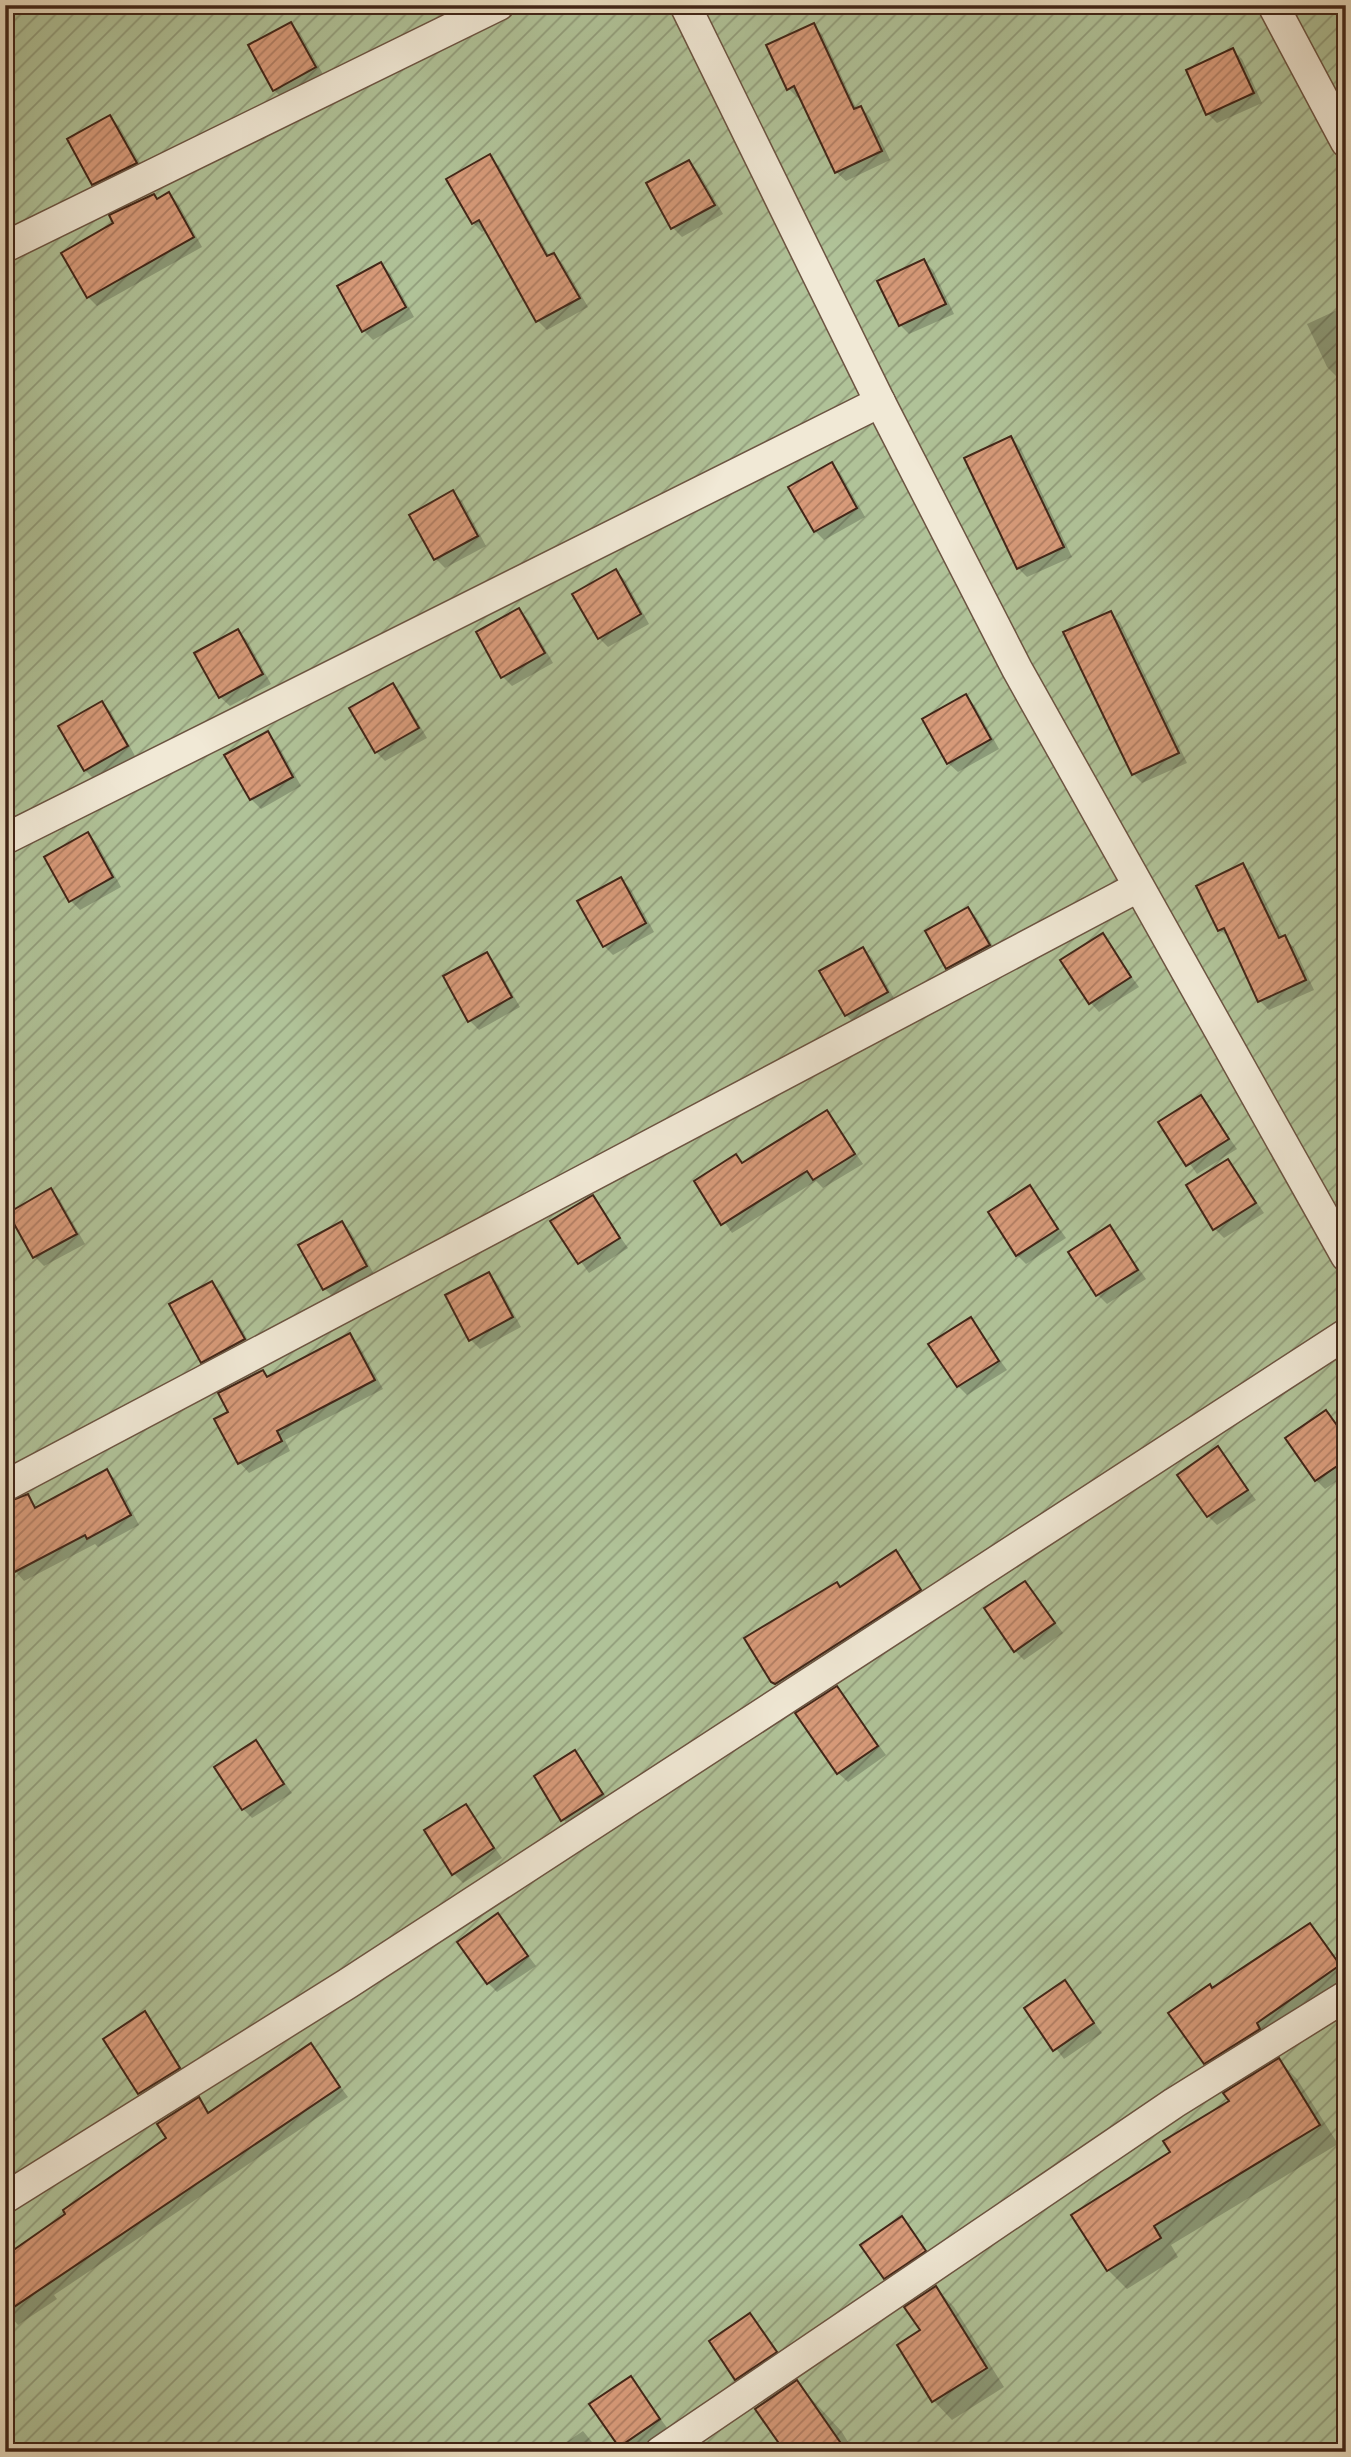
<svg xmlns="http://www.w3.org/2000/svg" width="1351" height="2457" font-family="Vollkorn,serif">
	<defs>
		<pattern id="garden-furrows" width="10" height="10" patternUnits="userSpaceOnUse" patternTransform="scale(1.75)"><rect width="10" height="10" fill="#b0c298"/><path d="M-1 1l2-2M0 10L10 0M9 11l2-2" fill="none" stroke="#919d7b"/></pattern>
		<pattern id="building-hatch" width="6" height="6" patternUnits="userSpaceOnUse" patternTransform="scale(1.75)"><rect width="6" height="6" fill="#d79a79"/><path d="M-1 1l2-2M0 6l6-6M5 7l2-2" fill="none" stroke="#b07d62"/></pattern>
	</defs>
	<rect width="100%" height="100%" fill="#eaddc0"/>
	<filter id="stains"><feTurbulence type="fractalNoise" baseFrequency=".00286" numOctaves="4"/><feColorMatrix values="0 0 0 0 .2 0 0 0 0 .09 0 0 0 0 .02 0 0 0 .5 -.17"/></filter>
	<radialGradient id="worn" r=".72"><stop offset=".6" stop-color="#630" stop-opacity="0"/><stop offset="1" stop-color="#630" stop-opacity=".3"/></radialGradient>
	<rect fill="url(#garden-furrows)" stroke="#797458" stroke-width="2" x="5" y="5" width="1341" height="2447"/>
	<g fill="#0003">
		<path d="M 291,24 L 300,33 L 324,76 L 283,99 L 274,90 Z"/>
		<path d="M 813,25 L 822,34 L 857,110 L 861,108 L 870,117 L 890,160 L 846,181 L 836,172 L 801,97 L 798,98 L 789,89 Z"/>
		<path d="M 1232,50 L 1242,59 L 1262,103 L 1217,123 L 1208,114 Z"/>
		<path d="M 110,117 L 119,126 L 145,172 L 103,193 L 94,184 Z"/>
		<path d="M 490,157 L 499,166 L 550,257 L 554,255 L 563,264 L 588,307 L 547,330 L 538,321 L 486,230 L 482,232 L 473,223 Z"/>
		<path d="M 689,162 L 698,171 L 723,214 L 682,237 L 673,228 Z"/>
		<path d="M 169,194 L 178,203 L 202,247 L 97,306 L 88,297 L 158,200 Z"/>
		<path d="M 5,208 L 18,231 L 5,239 Z"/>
		<path d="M 924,261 L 933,270 L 954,314 L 909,334 L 900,325 Z"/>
		<path d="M 381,264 L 390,273 L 414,317 L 373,340 L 364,331 Z"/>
		<path d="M 1346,306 L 1346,372 L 1336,376 L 1327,367 L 1307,324 Z"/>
		<path d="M 1011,438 L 1020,447 L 1072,557 L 1027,577 L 1018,568 Z"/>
		<path d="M 831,464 L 841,474 L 865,517 L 824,540 L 815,531 Z"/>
		<path d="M 453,492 L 462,501 L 486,546 L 445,568 L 436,559 Z"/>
		<path d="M 616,571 L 625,580 L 649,624 L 608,647 L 599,638 Z"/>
		<path d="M 519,610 L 528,619 L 553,663 L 512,686 L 503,677 Z"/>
		<path d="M 1110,613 L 1120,622 L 1187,763 L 1142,783 L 1133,774 Z"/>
		<path d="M 237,631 L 247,640 L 271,684 L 230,706 L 220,697 Z"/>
		<path d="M 393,685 L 402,695 L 427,738 L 385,761 L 376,752 Z"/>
		<path d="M 965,696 L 975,706 L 999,749 L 958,772 L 948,763 Z"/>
		<path d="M 102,703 L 111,712 L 135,756 L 94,779 L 85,770 Z"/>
		<path d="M 268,734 L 277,743 L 301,786 L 261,809 L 251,799 L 227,756 Z"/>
		<path d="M 88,834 L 97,843 L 121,887 L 80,910 L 71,901 Z"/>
		<path d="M 1243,865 L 1252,874 L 1283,938 L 1294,947 L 1314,990 L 1269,1010 L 1260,1001 L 1231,938 L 1219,930 Z"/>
		<path d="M 621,879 L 630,888 L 654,932 L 613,955 L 604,946 Z"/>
		<path d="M 968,909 L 977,918 L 998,955 L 956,977 L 947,968 Z"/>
		<path d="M 1102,936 L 1139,987 L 1099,1012 L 1090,1002 Z"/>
		<path d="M 863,949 L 872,958 L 896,1002 L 855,1024 L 846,1015 Z"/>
		<path d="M 486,954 L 495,963 L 520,1007 L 479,1030 L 470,1021 Z"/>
		<path d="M 1201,1097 L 1237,1149 L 1197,1174 L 1161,1122 Z"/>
		<path d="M 827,1112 L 863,1164 L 823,1188 L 816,1181 L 732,1233 L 696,1181 L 736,1156 L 744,1164 Z"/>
		<path d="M 1228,1161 L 1264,1213 L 1224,1238 L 1215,1229 Z"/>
		<path d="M 1030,1187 L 1066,1238 L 1026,1264 L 1017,1255 Z"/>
		<path d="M 51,1190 L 60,1200 L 85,1244 L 44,1266 L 35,1257 Z"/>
		<path d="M 592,1197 L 628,1248 L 589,1273 L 552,1221 Z"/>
		<path d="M 342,1223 L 351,1232 L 375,1276 L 334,1298 L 325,1289 Z"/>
		<path d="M 1110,1227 L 1146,1279 L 1107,1304 L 1098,1295 Z"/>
		<path d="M 489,1274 L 498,1284 L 521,1327 L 480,1349 L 471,1340 L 447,1296 Z"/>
		<path d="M 212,1283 L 221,1292 L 253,1349 L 211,1371 L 202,1362 Z"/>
		<path d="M 970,1319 L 1007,1370 L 967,1395 L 958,1386 Z"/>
		<path d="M 350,1336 L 359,1345 L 383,1389 L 285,1440 L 290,1451 L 249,1473 L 240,1463 L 216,1420 L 230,1412 L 262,1372 L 268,1378 Z"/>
		<path d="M 1326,1412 L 1346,1437 L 1346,1475 L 1325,1489 L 1316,1480 Z"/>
		<path d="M 1218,1448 L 1256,1500 L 1217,1525 L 1208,1516 Z"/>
		<path d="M 107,1471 L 116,1480 L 139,1525 L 98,1547 L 95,1544 L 24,1581 L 15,1571 L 36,1509 Z"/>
		<path d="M 895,1552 L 929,1599 L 783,1691 L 773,1681 Z"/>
		<path d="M 1025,1583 L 1063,1633 L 1024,1660 L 1015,1651 Z"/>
		<path d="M 837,1688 L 886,1755 L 848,1782 L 838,1773 Z"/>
		<path d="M 256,1742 L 292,1793 L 252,1818 L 243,1809 Z"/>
		<path d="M 575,1752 L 611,1804 L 572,1829 L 563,1819 Z"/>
		<path d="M 466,1806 L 502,1858 L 463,1883 L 454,1874 Z"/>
		<path d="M 498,1916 L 536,1966 L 497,1992 L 488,1983 Z"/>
		<path d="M 1310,1925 L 1346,1977 L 1214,2072 L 1205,2063 L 1213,1990 Z"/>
		<path d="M 1065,1982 L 1102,2033 L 1064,2059 L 1026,2008 Z"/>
		<path d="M 145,2014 L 188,2078 L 149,2102 L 139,2093 Z"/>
		<path d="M 310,2046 L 348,2097 L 54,2295 L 57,2299 L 18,2325 L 11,2317 L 5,2321 L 5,2258 L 168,2139 L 198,2100 L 210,2113 Z"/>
		<path d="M 1279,2061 L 1297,2079 L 1338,2144 L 1171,2245 L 1178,2257 L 1127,2289 L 1108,2270 L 1173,2153 Z"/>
		<path d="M 901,2218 L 933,2260 L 895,2287 L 886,2278 Z"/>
		<path d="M 936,2288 L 954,2307 L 1004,2387 L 952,2420 L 934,2401 L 922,2330 Z"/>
		<path d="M 750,2315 L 785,2361 L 746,2388 L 737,2379 Z"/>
		<path d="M 630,2378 L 668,2429 L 635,2452 L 626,2452 L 621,2446 L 592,2405 Z"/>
		<path d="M 797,2383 L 842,2432 L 854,2452 L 776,2452 L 772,2445 L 779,2440 Z"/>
		<path d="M 583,2431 L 600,2452 L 552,2452 Z"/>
	</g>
	<g fill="url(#building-hatch)" stroke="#422618" stroke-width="2">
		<path d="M 291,22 L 316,67 L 273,91 L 248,45 Z"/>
		<path d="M 814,23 L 854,109 L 861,106 L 882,151 L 835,173 L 794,86 L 787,90 L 766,45 Z"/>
		<path d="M 1233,48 L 1254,93 L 1206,115 L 1186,70 Z"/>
		<path d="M 110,115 L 137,163 L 92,185 L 67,139 Z"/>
		<path d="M 490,154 L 547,256 L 554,253 L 580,298 L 536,322 L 479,220 L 472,224 L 446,179 Z"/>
		<path d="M 689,160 L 715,205 L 671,229 L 646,183 Z"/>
		<path d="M 169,192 L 194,237 L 87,298 L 61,253 L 113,223 L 109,215 L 154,194 L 157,199 Z"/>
		<path d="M 924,259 L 946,304 L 899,326 L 877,281 Z"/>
		<path d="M 381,262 L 406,307 L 362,332 L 337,286 Z"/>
		<path d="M 1011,436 L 1064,547 L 1017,569 L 964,458 Z"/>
		<path d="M 832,462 L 857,508 L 814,532 L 788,487 Z"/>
		<path d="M 453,490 L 478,536 L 434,560 L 409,515 Z"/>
		<path d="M 616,569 L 641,614 L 598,639 L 572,594 Z"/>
		<path d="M 519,608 L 545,653 L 501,678 L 476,632 Z"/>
		<path d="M 1111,611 L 1179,753 L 1132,775 L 1063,632 Z"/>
		<path d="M 238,629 L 263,674 L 219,698 L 194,653 Z"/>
		<path d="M 393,683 L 419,728 L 375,753 L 349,708 Z"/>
		<path d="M 966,694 L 991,739 L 947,764 L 922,719 Z"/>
		<path d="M 102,701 L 128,746 L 84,771 L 58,726 Z"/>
		<path d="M 268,731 L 293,777 L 250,800 L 224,755 Z"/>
		<path d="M 88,832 L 113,877 L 69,902 L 44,857 Z"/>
		<path d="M 1243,863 L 1279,938 L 1285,935 L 1306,980 L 1258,1002 L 1224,928 L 1218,931 L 1196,886 Z"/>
		<path d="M 621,877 L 646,923 L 603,947 L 577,901 Z"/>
		<path d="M 968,907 L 990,945 L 946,969 L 925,931 Z"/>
		<path d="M 1103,933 L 1131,977 L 1089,1004 L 1060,960 Z"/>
		<path d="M 863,947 L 888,992 L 845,1016 L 819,971 Z"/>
		<path d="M 487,952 L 512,997 L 468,1022 L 443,976 Z"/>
		<path d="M 1201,1095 L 1229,1139 L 1186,1166 L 1158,1122 Z"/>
		<path d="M 827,1110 L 855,1154 L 813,1180 L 807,1171 L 721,1225 L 694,1181 L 736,1154 L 742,1163 Z"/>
		<path d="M 1228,1159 L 1256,1203 L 1213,1230 L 1186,1185 Z"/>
		<path d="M 1030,1185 L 1058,1229 L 1016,1256 L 988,1212 Z"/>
		<path d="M 51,1188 L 77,1234 L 33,1258 L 8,1213 Z"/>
		<path d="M 593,1195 L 620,1238 L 578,1264 L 550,1221 Z"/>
		<path d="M 342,1221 L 367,1266 L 323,1290 L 298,1245 Z"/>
		<path d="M 1110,1225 L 1138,1270 L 1096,1296 L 1068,1252 Z"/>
		<path d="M 489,1272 L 513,1317 L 469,1341 L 445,1295 Z"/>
		<path d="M 212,1281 L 245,1339 L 201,1363 L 169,1304 Z"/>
		<path d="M 971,1317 L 999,1361 L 957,1387 L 928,1344 Z"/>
		<path d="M 350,1333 L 375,1380 L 277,1431 L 282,1441 L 238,1464 L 214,1419 L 228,1412 L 218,1393 L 263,1370 L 267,1377 Z"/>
		<path d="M 1326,1410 L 1346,1438 L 1346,1460 L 1315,1481 L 1285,1438 Z"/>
		<path d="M 1218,1446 L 1248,1490 L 1207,1517 L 1177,1475 Z"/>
		<path d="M 107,1469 L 131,1515 L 87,1539 L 85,1535 L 5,1577 L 5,1503 L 28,1494 L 35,1508 Z"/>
		<path d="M 896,1550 L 921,1590 L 775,1684 L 771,1682 L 744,1638 L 837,1582 L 840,1587 Z"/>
		<path d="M 1025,1581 L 1055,1623 L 1014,1652 L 984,1608 Z"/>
		<path d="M 837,1686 L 878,1746 L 837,1774 L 795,1713 Z"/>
		<path d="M 256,1740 L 284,1784 L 242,1810 L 214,1767 Z"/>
		<path d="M 575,1750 L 603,1794 L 561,1821 L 534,1776 Z"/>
		<path d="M 466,1804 L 494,1848 L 452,1875 L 424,1830 Z"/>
		<path d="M 498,1913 L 528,1956 L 487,1984 L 457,1942 Z"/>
		<path d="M 1310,1923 L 1340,1965 L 1257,2023 L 1260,2029 L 1204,2064 L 1168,2013 L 1210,1984 L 1212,1988 Z"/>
		<path d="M 1065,1980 L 1094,2023 L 1053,2051 L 1024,2008 Z"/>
		<path d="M 145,2011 L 180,2068 L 138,2094 L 103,2039 Z"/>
		<path d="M 311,2043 L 340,2087 L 5,2313 L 5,2256 L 65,2214 L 63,2210 L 166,2138 L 157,2124 L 199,2097 L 208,2113 Z"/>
		<path d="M 1279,2058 L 1320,2125 L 1154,2226 L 1161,2238 L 1107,2271 L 1071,2215 L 1170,2152 L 1163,2141 L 1229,2101 L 1223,2093 Z"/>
		<path d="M 902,2216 L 926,2251 L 884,2279 L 860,2245 Z"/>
		<path d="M 936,2286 L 987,2368 L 932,2402 L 897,2345 L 920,2330 L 904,2307 Z"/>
		<path d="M 750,2313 L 777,2352 L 735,2380 L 709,2341 Z"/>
		<path d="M 631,2376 L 660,2419 L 619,2447 L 589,2404 Z"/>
		<path d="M 797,2380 L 847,2452 L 785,2452 L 755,2409 Z"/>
	</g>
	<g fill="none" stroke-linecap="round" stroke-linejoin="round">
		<g stroke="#6c5442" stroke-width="33">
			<g id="service">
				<path d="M 685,5 L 880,402 L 1017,669 L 1346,1256"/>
				<path d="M 1273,5 L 1346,142"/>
				<path d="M 5,247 L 499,5"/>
				<path d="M 5,839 L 880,402"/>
				<path d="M 5,1486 L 1138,887"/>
				<path d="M 5,2198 L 347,1984 L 1346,1334"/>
				<path d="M 660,2452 L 1174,2103 L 1346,1996"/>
			</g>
		</g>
		<use href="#service" stroke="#f1e9d6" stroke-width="30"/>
	</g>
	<rect width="1351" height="2457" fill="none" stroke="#eaddc0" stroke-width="28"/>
	<rect x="7" y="7" width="1337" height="2443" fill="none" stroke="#422618" stroke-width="3.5"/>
	<rect x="14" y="14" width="1323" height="2429" fill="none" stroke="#422618" stroke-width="2"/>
	<rect width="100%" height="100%" filter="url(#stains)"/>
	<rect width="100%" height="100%" fill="url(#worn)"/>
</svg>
